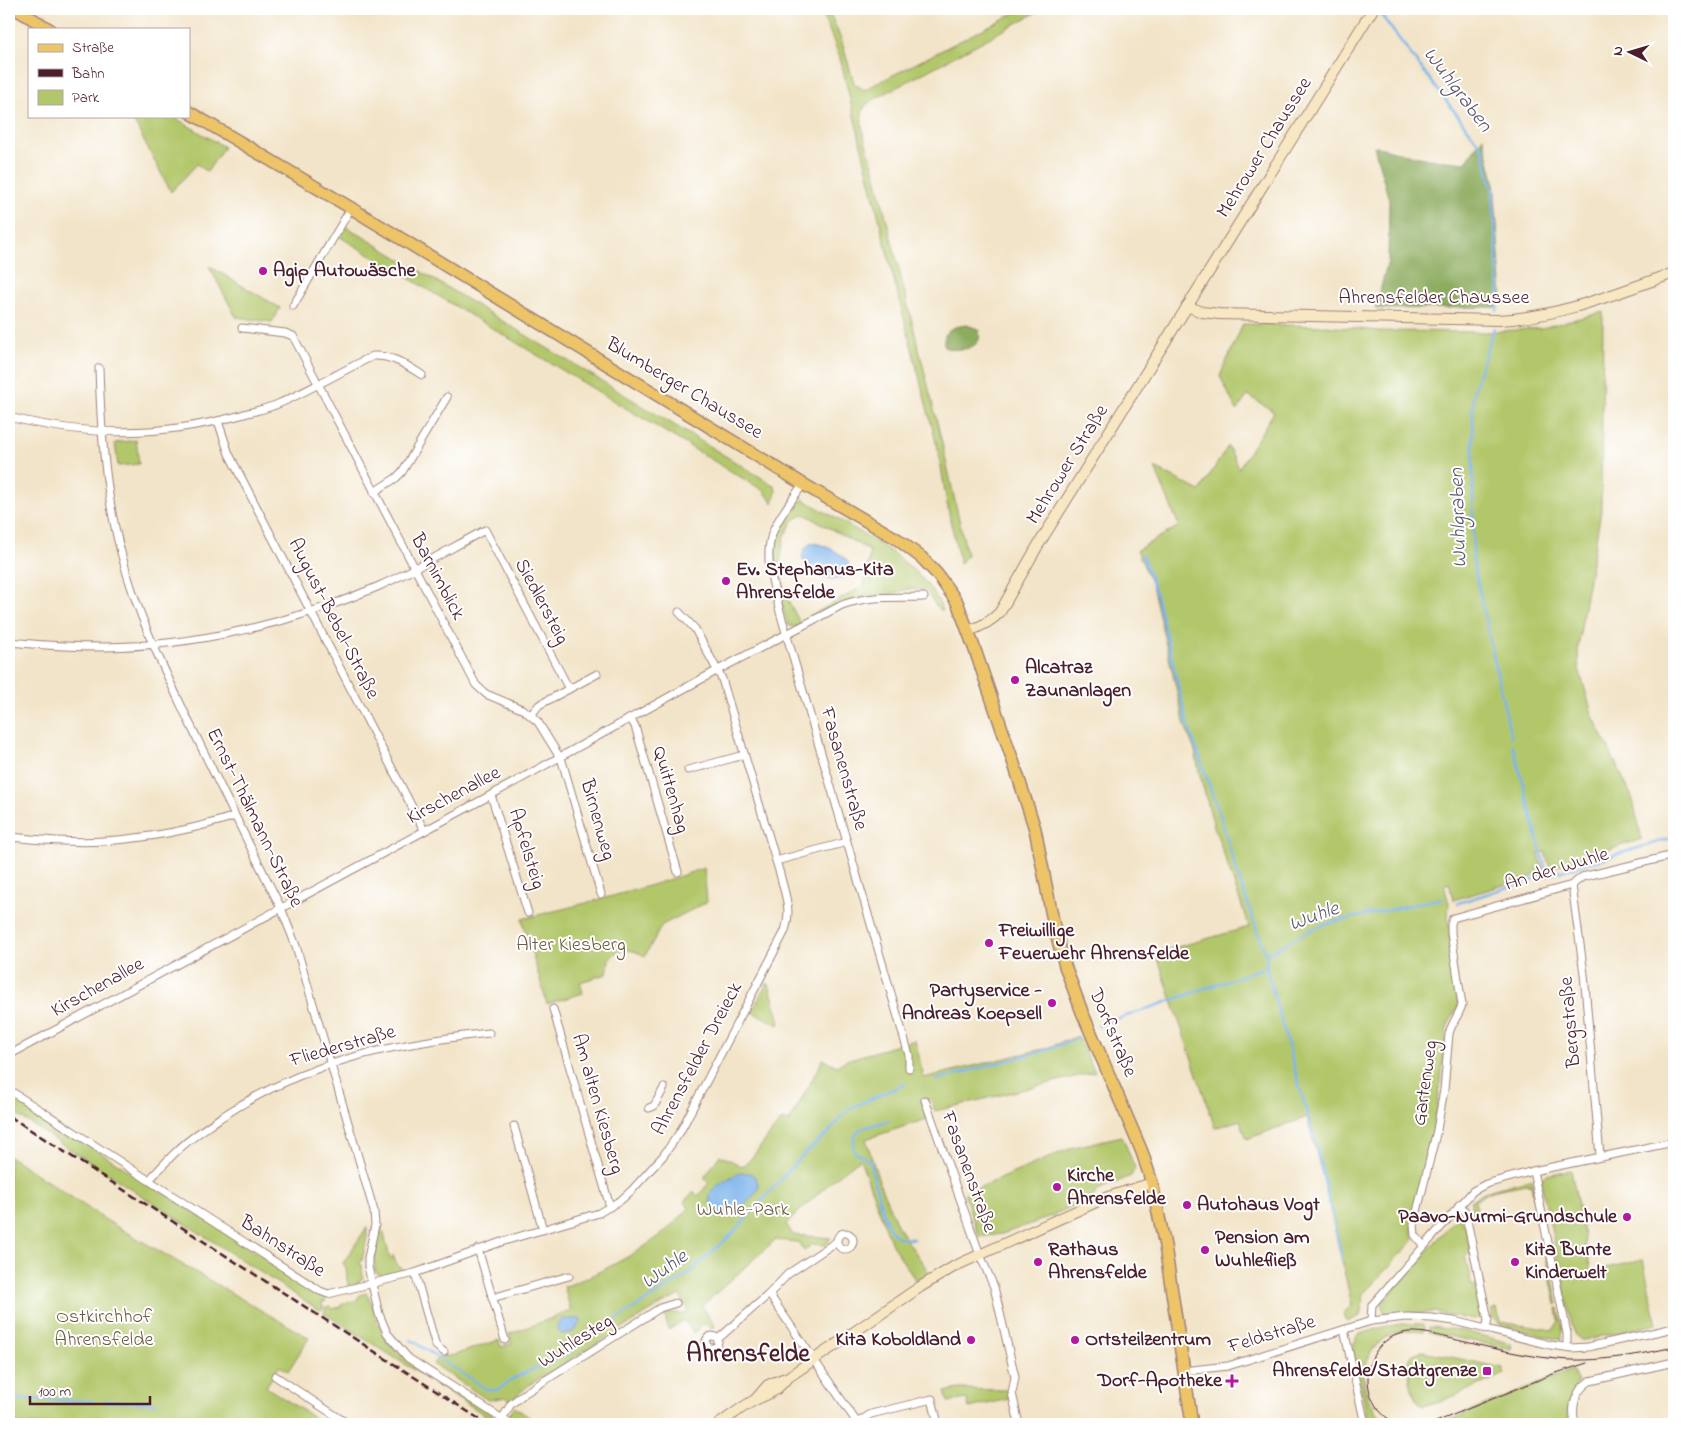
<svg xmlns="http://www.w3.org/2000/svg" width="1683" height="1433" font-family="'Indie Flower',sans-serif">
	<rect width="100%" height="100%" fill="#fff"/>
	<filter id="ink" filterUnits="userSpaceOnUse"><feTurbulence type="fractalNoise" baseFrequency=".02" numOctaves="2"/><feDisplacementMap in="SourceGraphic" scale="10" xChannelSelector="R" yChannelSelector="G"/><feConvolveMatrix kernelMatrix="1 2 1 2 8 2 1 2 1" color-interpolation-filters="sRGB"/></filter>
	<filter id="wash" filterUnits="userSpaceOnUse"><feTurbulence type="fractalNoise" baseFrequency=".0096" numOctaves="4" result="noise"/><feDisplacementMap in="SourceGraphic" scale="20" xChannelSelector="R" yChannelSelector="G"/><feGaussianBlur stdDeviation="1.12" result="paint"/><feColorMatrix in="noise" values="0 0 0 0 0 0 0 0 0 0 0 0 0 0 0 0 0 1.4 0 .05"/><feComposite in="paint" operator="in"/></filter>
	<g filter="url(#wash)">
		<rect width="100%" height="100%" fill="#f2e4c8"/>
		<g fill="#b2c76b" stroke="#7e734b">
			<path d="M 821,9 L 828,9 L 841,39 L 854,83 L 864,90 L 1022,9 L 1043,9 L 873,100 C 870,102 865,105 864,108 C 856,122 870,154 874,169 L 940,434 L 967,555 L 960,564 L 947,504 L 939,454 L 891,268 L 840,58 Z"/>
			<path d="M 131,116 L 172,116 L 224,147 L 207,172 L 197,164 L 171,192 Z"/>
			<path d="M 347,227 L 775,486 L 776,491 L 773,503 L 764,491 L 340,237 Z"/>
			<path d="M 209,266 L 280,308 L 272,322 L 236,317 Z"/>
			<path d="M 1603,312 L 1601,511 L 1583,613 L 1578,650 L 1579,668 L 1592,714 L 1632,797 L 1642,839 L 1550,868 L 1545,852 L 1538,854 L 1544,873 L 1453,900 L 1449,883 L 1444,885 L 1449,904 L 1448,917 L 1458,1002 L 1458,1007 L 1448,1025 L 1446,1033 C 1441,1100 1427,1165 1412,1231 L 1413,1241 L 1362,1295 L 1364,1298 L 1360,1316 L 1347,1322 L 1343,1313 L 1352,1306 L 1326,1190 L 1307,1117 L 1247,1139 L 1240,1120 L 1215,1128 L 1156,953 L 1249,927 L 1214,826 L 1200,776 L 1195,751 L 1185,726 L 1152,585 L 1137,550 L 1179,526 L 1155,468 L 1200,491 L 1228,446 L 1239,468 L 1274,412 L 1248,395 L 1237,411 L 1220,376 L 1243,324 L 1325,326 L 1380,331 L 1488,332 L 1542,328 Z"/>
			<path d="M 136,440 L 139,464 L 118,466 L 115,443 Z"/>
			<path d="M 803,499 C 847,526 924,560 943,611 C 934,608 932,597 925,590 L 908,589 L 892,594 L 860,597 L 810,621 L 808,617 L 864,586 L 870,551 L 805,514 L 793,520 L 784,538 L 780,562 L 784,592 L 800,623 L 800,625 L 794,627 L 788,625 C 785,618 783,610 782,603 C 774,573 770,553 784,524 C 789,515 794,506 803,499 Z"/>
			<path d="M 704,868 L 707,902 L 662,925 L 645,956 C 631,949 621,946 609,959 L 607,974 L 580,982 L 583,993 L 547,1004 L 522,919 C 583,904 645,889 704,868 Z"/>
			<path d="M 766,984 L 769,984 L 780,1022 L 779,1025 L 752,1012 Z"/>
			<path d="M 1078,1036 L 1095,1072 L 935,1111 L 930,1099 L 921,1102 L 927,1119 L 866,1139 L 880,1185 L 899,1229 L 929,1272 L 916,1281 L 892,1245 L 860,1159 L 834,1179 L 786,1224 L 793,1235 L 831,1238 L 826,1245 L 812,1244 L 804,1251 L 798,1242 L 775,1240 L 702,1306 L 715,1326 L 711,1328 L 706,1323 L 693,1333 L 684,1320 L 669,1330 L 664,1313 L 678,1313 L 682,1315 L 688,1311 L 680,1295 L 662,1304 L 529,1385 L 510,1401 L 506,1397 L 488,1400 L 433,1364 L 439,1356 L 451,1356 L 499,1340 L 501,1347 L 512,1344 L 509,1334 L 571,1311 L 564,1287 C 598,1274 631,1257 661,1235 C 671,1227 680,1217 689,1208 L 684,1202 L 693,1192 L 698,1196 L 709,1183 L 704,1178 L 720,1155 L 742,1166 L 748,1162 L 782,1120 L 789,1122 L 823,1059 L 837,1066 L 846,1060 L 915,1040 L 924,1078 L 1047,1048 Z"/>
			<path d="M 9,1094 L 326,1297 L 325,1302 L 322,1302 L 322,1306 L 324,1307 L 323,1309 L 319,1310 L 9,1110 Z"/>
			<path d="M 1122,1136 L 1135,1168 L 1131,1176 L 1098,1190 L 1093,1197 L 1042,1220 L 1002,1234 L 979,1237 L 964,1194 L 1074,1147 Z"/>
			<path d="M 9,1156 L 109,1222 L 309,1338 L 288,1371 L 279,1366 L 266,1387 L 324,1424 L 9,1424 Z"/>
			<path d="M 1571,1170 L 1591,1271 L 1643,1260 L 1657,1324 L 1584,1340 L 1581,1340 L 1574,1334 L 1541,1182 L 1542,1178 L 1546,1175 Z"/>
			<path d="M 1530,1179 L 1532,1182 L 1558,1304 L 1556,1305 L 1531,1185 L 1527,1184 L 1495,1190 L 1487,1193 L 1475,1201 L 1478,1217 L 1472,1217 L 1471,1201 L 1482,1193 L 1491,1190 Z"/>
			<path d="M 1458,1216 L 1461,1218 L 1462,1224 L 1465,1224 L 1471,1254 L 1465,1256 L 1472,1286 L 1477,1285 C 1480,1296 1491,1320 1472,1320 L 1434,1312 L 1385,1314 L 1381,1304 Z"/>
			<path d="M 367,1227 L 367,1237 L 362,1261 L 360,1262 L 360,1265 L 362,1265 L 363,1278 L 356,1284 L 349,1286 C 345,1278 349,1271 343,1263 Z"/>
			<path d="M 380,1231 L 384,1233 L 390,1259 L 393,1258 L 393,1255 L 397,1266 L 406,1270 L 381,1276 L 375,1271 L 374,1260 Z"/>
			<path d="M 366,1293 C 373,1302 374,1313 378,1323 C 383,1336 391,1346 401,1355 L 506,1424 L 499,1424 L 324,1313 L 326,1307 L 330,1306 L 331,1309 L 341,1307 L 341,1304 L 356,1301 L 360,1295 Z"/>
			<path d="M 1557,1308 L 1559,1308 L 1563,1331 L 1561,1340 L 1498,1324 L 1493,1319 L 1491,1310 L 1497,1309 L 1500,1322 L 1553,1330 L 1559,1321 Z"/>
			<path d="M 1401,1324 L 1422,1324 L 1425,1326 L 1424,1331 C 1365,1323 1343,1388 1388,1424 L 1368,1424 L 1352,1343 L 1355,1343 L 1357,1335 L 1383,1327 Z"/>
			<path d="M 1429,1327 L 1461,1330 L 1512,1344 L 1511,1349 L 1429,1332 Z"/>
			<path d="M 1423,1351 L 1503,1368 L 1505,1374 L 1440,1402 L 1423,1406 C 1412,1401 1406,1369 1410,1358 C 1412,1353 1418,1352 1423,1351 Z"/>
			<path d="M 1572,1370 L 1578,1383 C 1569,1396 1567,1409 1569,1424 L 1440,1424 Z"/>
			<path d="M 1005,1388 L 1009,1399 L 969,1408 L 967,1399 L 948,1402 L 945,1392 L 959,1389 L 1002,1390 Z"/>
			<path d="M 514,1407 L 540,1424 L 517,1424 L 507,1418 Z"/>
		</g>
		<g fill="#8dac5f" stroke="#6c6645">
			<path d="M 1483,137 L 1494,181 L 1502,299 L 1498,307 L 1375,309 L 1388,261 L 1389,200 L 1374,146 L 1428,159 L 1465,163 Z"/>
			<path d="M 967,325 L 978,329 C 987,349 956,353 944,347 C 943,329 951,327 967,325 Z"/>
		</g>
		<g fill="#7db4ec" stroke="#646a8c">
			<path d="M 812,543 C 822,543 847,555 849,565 C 849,567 849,571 848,573 L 842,578 L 834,579 L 823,577 L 814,574 L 802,558 C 804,550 805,546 812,543 Z"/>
			<path d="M 740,1173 L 750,1173 L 756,1178 L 759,1188 C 749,1202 739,1213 722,1216 C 694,1199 720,1181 740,1173 Z"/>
			<path d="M 563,1319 L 581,1319 L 581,1322 L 573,1332 L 561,1334 L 557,1330 C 557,1325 558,1321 563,1319 Z"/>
		</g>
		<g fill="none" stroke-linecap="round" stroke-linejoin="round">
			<g stroke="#7db4ec" stroke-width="2.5">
				<path d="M 1381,15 L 1483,149 L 1493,191 L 1499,293 L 1497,310"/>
				<path d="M 1494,328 L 1474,389 L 1473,396 L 1473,562 L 1511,737"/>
				<path d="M 1142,555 L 1156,594 L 1187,722 L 1222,821 L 1238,876 L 1264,950 L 1267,954"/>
				<path d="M 1513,745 L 1547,875"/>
				<path d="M 1542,877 L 1674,837"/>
				<path d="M 1458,903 L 1537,878"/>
				<path d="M 1266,967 L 1316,1145 L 1342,1259"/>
				<path d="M 1098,1026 L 1266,967 L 1267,954 L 1310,930 L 1333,922 L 1443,898"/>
				<path d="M 936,1080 L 1043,1051 L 1078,1039"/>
				<path d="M 889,1120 C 872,1128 849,1124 854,1151 L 870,1161 C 874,1176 883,1231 898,1237 C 902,1239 909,1238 913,1239"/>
				<path d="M 411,1340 L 488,1390 L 498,1390 L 512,1379 L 566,1354 L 598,1331 L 686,1276 L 732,1234 L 799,1159 L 830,1131 L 848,1109 L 905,1084"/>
				<path d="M 9,1399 L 93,1401"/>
				<path d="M 104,1401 L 155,1403"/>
			</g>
		</g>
	</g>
	<g filter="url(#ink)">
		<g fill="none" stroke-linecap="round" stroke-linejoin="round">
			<g stroke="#9e827a" stroke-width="9">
				<g id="street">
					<path d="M 293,306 L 351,208"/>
					<path d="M 242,328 L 285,333 L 293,336 L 476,685 L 486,694 L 524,710 L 538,722 L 562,761 L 601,894"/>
					<path d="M 99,368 C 101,431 105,495 122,556 C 137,615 164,669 190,724 C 220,785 250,847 281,908 L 296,946 L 374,1211 L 375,1225 L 368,1258 L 368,1267 L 379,1314 L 387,1333 L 408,1358 L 510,1424"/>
					<path d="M 9,417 C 89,437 161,437 241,415 C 253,411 267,409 278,404 C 310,390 342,371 373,356 C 392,355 406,365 422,375"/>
					<path d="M 218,421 L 229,454 L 424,830"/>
					<path d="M 803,484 C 793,499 781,513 774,529 C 762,556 774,586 780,612 L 909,1055 L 909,1068"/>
					<path d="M 374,492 L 396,478 L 402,472 L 447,397"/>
					<path d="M 9,642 C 40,645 72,647 104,647 C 195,646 293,623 377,587 C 414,571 449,549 485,530 L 569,689"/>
					<path d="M 531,715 L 539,705 L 597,674"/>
					<path d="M 630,718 L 635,726 L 678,872"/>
					<path d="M 688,770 L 744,755"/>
					<path d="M 491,795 L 528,913"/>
					<path d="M 9,837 C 40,840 72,843 104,841 C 149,838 192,830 235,816"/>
					<path d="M 776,861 L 847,842"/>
					<path d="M 1572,885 L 1584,974 L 1600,1156"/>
					<path d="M 553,1009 L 610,1207"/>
					<path d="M 9,1055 L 491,795 L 718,670 L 842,605 C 869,595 896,598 924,597"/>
					<path d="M 9,1090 L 320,1291 L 328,1294 L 415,1273 L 501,1242 L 599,1213 L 621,1200 L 632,1190 L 663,1156 L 680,1132 L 785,931 C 792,909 785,895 780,874 L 722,679 L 695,629 L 679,612"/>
					<path d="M 925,1100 L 980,1255 L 994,1287 L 1015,1377 L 1012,1393 L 1019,1424"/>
					<path d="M 649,1108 L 654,1106 L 664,1088"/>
					<path d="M 514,1126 L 543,1230"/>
					<path d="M 1533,1171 L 1567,1333 L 1567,1347"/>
					<path d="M 149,1180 C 159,1170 168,1159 178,1150 C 190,1138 206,1128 220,1118 C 306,1061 389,1044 489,1033"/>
					<path d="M 1459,1205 L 1465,1211 L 1488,1320 L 1486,1329"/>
					<circle cx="845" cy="1241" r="8"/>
					<path d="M 1423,1245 L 1415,1235 L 1414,1224 L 1437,1130 L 1444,1090 L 1449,1034 C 1451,1024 1459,1015 1462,1005 L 1451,933 L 1451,924 L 1453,918 L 1572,885 L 1582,877 L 1674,855"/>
					<path d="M 478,1249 L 505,1340"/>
					<path d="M 415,1273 L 436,1346 L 444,1352"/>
					<path d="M 769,1294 L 858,1424"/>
					<path d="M 492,1298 L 569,1276"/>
					<path d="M 1371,1321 L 1372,1305 L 1473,1191 L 1486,1184 L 1533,1171 L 1674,1142"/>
					<path d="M 1344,1330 L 1365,1424"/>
					<circle cx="712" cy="1342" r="6"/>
					<path d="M 718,1339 L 769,1294 L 788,1274 L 836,1242"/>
					<path d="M 1183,1371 L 1228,1366 L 1371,1321 L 1406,1317 L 1432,1318 L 1454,1321 L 1550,1345 L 1572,1348 L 1588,1347 L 1674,1328"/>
					<path d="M 275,1376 L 348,1424"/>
					<path d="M 502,1419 L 511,1404 L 525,1393 L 660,1308 L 676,1303"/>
					<path d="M 855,1424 L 871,1414 L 932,1399 L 938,1424"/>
					<path d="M 1575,1424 C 1571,1407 1575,1390 1590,1381 L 1674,1362"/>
				</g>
			</g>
			<g stroke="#9e827a" stroke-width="12">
				<g id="secondary">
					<path d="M 1187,306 L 1202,312 L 1219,314 L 1498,320 C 1561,317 1616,293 1674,273"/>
					<path d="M 968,631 C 980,627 991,622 1000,612 L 1037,547 L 1373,9"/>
					<path d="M 755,1400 L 768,1385 L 785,1378"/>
					<path d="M 719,1424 C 731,1416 743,1406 755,1400 C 772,1392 774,1393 787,1378 L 920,1287 L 955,1266 L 1105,1198 L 1152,1183"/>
				</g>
			</g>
			<g stroke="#9e827a" stroke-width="14">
				<g id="primary">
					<path d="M 16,9 L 49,29"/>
					<path d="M 189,112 L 351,208 L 803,484 L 897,539 L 922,558 L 937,574 L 957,602 L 975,650 L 1014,764 L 1035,829 L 1054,926 L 1065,966 L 1082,1012 L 1142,1152 L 1152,1183 L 1165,1246 L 1192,1424"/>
				</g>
			</g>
			<use href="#street" stroke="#fff" stroke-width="7"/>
			<use href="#secondary" stroke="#f8e7c3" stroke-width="10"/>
			<use href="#primary" stroke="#eec469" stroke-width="11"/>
			<g stroke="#4a1f2b" stroke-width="1">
				<path d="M 1399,1424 C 1356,1409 1358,1343 1403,1333 C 1410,1331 1418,1332 1426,1333 C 1469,1342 1513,1355 1557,1359 C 1594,1363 1638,1355 1674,1347"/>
				<path d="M 1431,1424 L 1553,1374 L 1587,1363"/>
			</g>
			<path stroke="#4a1f2b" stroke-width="2.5" stroke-dasharray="8 4" stroke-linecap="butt" d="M 9,1116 L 487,1424"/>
		</g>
	</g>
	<g fill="#b5179e" stroke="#fff" stroke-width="2">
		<circle cx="263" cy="271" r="5"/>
		<circle cx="726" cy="581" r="5"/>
		<circle cx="1015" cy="680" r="5"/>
		<circle cx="989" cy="943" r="5"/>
		<circle cx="1052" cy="1003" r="5"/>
		<circle cx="1057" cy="1187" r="5"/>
		<circle cx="1187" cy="1205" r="5"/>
		<circle cx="1627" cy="1217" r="5"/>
		<circle cx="1205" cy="1250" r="5"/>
		<circle cx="1038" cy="1262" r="5"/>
		<circle cx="1515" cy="1262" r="5"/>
		<circle cx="971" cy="1340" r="5"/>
		<circle cx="1075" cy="1340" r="5"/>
		<rect x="1482" y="1366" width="10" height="10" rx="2.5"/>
		<path d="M1229.5 1373.5h5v5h5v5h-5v5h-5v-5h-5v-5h5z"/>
	</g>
	<g text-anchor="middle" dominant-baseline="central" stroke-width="4" stroke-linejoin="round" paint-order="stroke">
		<g font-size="20" fill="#4a1f2b" stroke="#fff">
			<text transform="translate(1265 148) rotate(-58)">Mehrower Chaussee</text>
			<text x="1434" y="298">Ahrensfelder Chaussee</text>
			<text transform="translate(684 389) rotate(31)">Blumberger Chaussee</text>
			<text transform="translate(1068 465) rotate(-58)">Mehrower Straße</text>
			<text transform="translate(437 577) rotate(62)">Barnimblick</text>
			<text transform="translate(541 602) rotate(62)">Siedlersteig</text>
			<text transform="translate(333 619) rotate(63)">August-Bebel-Straße</text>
			<text transform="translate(843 769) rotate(74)">Fasanenstraße</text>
			<text transform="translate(670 790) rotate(74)">Quittenhag</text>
			<text transform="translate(454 796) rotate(-28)">Kirschenallee</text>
			<text transform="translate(254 818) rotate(64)">Ernst-Thälmann-Straße</text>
			<text transform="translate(597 820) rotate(74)">Birnenweg</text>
			<text transform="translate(526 849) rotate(73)">Apfelsteig</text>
			<text transform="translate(1557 870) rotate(-17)">An der Wuhle</text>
			<text transform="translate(98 988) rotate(-29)">Kirschenallee</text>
			<text transform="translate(1571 1022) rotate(-95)">Bergstraße</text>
			<text transform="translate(1112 1033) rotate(67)">Dorfstraße</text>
			<text transform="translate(343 1047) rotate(-16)">Fliederstraße</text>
			<text transform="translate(698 1059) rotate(-62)">Ahrensfelder Dreieck</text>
			<text transform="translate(1426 1083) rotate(-82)">Gartenweg</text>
			<text transform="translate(597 1104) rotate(74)">Am alten Kiesberg</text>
			<text transform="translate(968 1172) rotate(70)">Fasanenstraße</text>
			<text transform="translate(282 1247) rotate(33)">Bahnstraße</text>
			<text transform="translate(1272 1335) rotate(-17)">Feldstraße</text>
			<text transform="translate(576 1342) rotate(-32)">Wuhlesteg</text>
		</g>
		<g font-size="20" font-weight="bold" fill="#4a1f2b" stroke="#fff" text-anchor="start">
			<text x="273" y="271">Agip Autowäsche</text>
			<text x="736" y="570">Ev. Stephanus-Kita<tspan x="736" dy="23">Ahrensfelde</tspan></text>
			<text x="1025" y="668">Alcatraz<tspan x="1025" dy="23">Zaunanlagen</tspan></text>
			<text x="999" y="931">Freiwillige<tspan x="999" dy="23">Feuerwehr Ahrensfelde</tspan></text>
			<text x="1042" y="991" text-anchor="end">Partyservice -<tspan x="1042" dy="23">Andreas Koepsell</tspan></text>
			<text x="1067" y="1176">Kirche<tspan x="1067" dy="23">Ahrensfelde</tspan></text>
			<text x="1197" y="1205">Autohaus Vogt</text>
			<text x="1617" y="1217" text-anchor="end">Paavo-Nurmi-Grundschule</text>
			<text x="1215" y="1238">Pension am<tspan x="1215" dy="23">Wuhlefließ</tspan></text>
			<text x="1048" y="1250">Rathaus<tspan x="1048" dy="23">Ahrensfelde</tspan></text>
			<text x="1525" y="1250">Kita Bunte<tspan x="1525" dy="23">Kinderwelt</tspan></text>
			<text x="961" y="1340" text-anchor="end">Kita Koboldland</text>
			<text x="1085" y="1340">Ortsteilzentrum</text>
			<text x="1477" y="1371" text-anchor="end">Ahrensfelde/Stadtgrenze</text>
			<text x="1222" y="1381" text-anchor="end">Dorf-Apotheke</text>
		</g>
		<g font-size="20" fill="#6e5a41" stroke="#fff">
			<text x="571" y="945">Alter Kiesberg</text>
			<text x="743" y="1210">Wuhle-Park</text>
			<text x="104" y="1317">Ostkirchhof<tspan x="104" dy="23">Ahrensfelde</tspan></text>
		</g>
		<g font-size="21" font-style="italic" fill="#5c536f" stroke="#fff">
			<text transform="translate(1457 90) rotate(53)">Wuhlgraben</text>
			<text transform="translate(1459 518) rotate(-92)">Wuhlgraben</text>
			<text transform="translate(1314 917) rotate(-20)">Wuhle</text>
			<text transform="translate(665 1270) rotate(-36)">Wuhle</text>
		</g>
		<g font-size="25" font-weight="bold" fill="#4a1f2b" stroke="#fff">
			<text x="748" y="1355">Ahrensfelde</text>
		</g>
	</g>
	<rect width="1683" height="1433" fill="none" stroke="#fff" stroke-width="30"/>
	<rect x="28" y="28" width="162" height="90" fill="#ffffff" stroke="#b7a5aa"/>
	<rect x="38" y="44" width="25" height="8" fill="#eec469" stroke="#b7a5aa"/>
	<text x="72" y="52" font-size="15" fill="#4a1f2b">Straße</text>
	<rect x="38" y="69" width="25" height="8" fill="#4a1f2b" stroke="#b7a5aa"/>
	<text x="72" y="78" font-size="15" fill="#4a1f2b">Bahn</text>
	<rect x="38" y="90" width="25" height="15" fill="#b2c76b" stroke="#b7a5aa"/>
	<text x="72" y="102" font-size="15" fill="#4a1f2b">Park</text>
	<g transform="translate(1630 52) rotate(275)" stroke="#ffffff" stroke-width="4" paint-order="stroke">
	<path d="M0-4L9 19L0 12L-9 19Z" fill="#4a1f2b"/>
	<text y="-8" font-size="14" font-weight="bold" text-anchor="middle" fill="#4a1f2b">N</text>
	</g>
	<path d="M30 1396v8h120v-8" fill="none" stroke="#4a1f2b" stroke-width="2.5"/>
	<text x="38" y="1396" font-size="15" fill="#4a1f2b" stroke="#ffffff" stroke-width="4" paint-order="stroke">100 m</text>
</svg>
